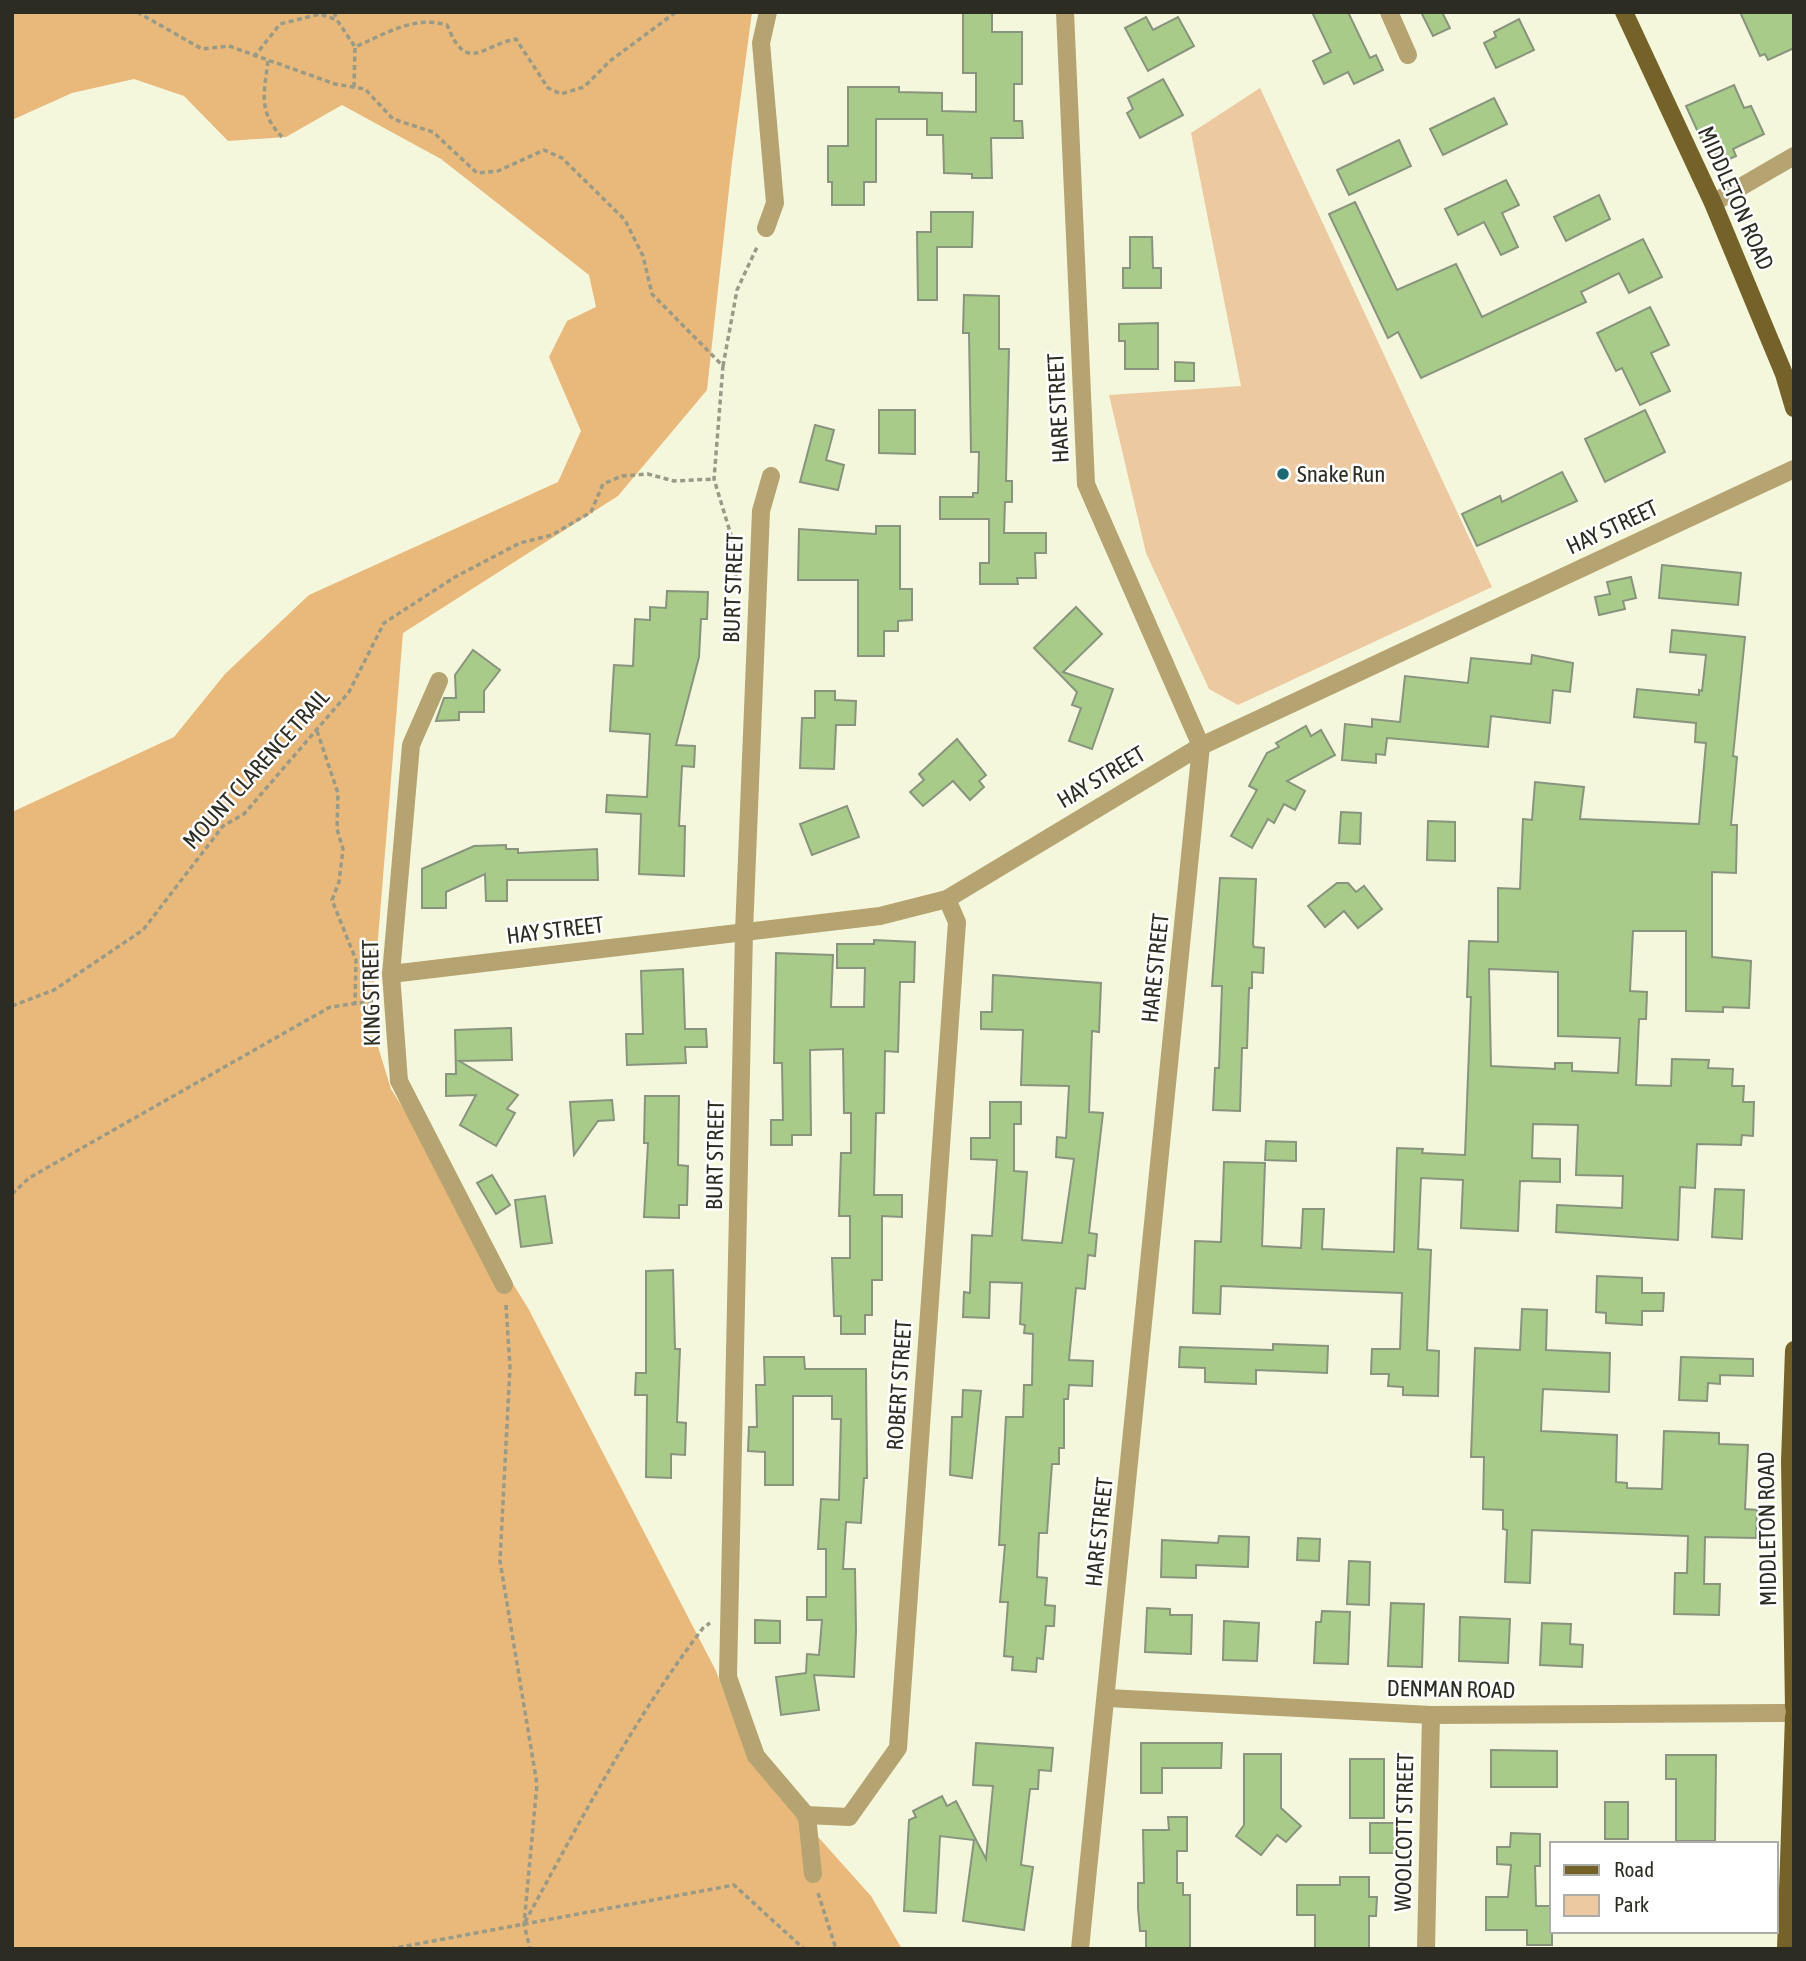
<svg xmlns="http://www.w3.org/2000/svg" width="1806" height="1961" font-family="'Asap Condensed',sans-serif">
	<rect width="100%" height="100%" fill="#f5f7dc"/>
	<path fill="#ecc9a0" d="M 1260,88 L 1492,587 L 1238,705 L 1209,689 L 1146,553 L 1109,395 L 1241,386 L 1191,133 Z"/>
	<path fill="#e9b87b" d="M 12,12 L 752,12 L 732,162 L 707,390 L 618,496 L 403,633 L 371,1024 L 391,1089 L 528,1308 L 716,1671 L 750,1761 L 871,1896 L 902,1949 L 12,1949 L 12,812 L 174,737 L 225,674 L 309,595 L 558,482 L 581,431 L 549,357 L 567,321 L 596,307 L 589,275 L 441,159 L 342,105 L 286,137 L 228,141 L 184,96 L 134,79 L 72,93 L 12,120 Z"/>
	<g fill="#a8cb89" stroke="#88947e" stroke-width="2" fill-rule="evenodd">
		<path d="M 963,12 L 992,12 L 992,32 L 1022,32 L 1022,84 L 1014,84 L 1014,121 L 1022,121 L 1023,138 L 991,138 L 992,178 L 972,178 L 972,174 L 944,173 L 943,135 L 927,135 L 927,119 L 876,119 L 876,182 L 864,182 L 864,205 L 832,205 L 832,182 L 828,182 L 828,146 L 848,146 L 848,87 L 899,87 L 899,92 L 942,93 L 942,111 L 976,112 L 976,73 L 963,73 Z"/>
		<path d="M 1312,12 L 1348,12 L 1370,58 L 1376,55 L 1383,70 L 1354,84 L 1348,72 L 1324,84 L 1313,61 L 1331,52 Z"/>
		<path d="M 1421,12 L 1442,12 L 1450,28 L 1433,36 Z"/>
		<path d="M 1740,12 L 1794,12 L 1794,48 L 1768,60 L 1765,54 L 1760,56 Z"/>
		<path d="M 1146,17 L 1153,30 L 1178,17 L 1194,46 L 1148,71 L 1125,28 Z"/>
		<path d="M 1519,19 L 1534,50 L 1496,68 L 1484,43 L 1496,37 L 1494,32 Z"/>
		<path d="M 1163,79 L 1183,115 L 1140,138 L 1127,113 L 1133,109 L 1128,98 Z"/>
		<path d="M 1734,85 L 1744,108 L 1751,106 L 1764,134 L 1733,149 L 1736,156 L 1719,164 L 1714,151 L 1708,154 L 1686,106 Z"/>
		<path d="M 1494,98 L 1507,124 L 1443,155 L 1430,129 Z"/>
		<path d="M 1399,140 L 1411,166 L 1349,195 L 1337,170 Z"/>
		<path d="M 1506,180 L 1519,205 L 1502,213 L 1518,247 L 1501,255 L 1484,222 L 1458,235 L 1445,209 Z"/>
		<path d="M 1599,195 L 1610,219 L 1566,241 L 1554,217 Z"/>
		<path d="M 1355,202 L 1397,290 L 1456,264 L 1482,317 L 1643,239 L 1662,277 L 1629,293 L 1619,273 L 1581,292 L 1586,302 L 1421,378 L 1398,332 L 1388,338 L 1329,214 Z"/>
		<path d="M 931,212 L 973,212 L 972,247 L 937,247 L 937,300 L 918,300 L 917,232 L 931,232 Z"/>
		<path d="M 1130,237 L 1152,237 L 1153,268 L 1161,268 L 1161,288 L 1123,288 L 1123,268 L 1130,268 Z"/>
		<path d="M 964,295 L 999,296 L 999,349 L 1009,349 L 1006,481 L 1012,481 L 1012,502 L 1005,502 L 1004,533 L 1046,533 L 1046,553 L 1035,553 L 1036,578 L 1017,578 L 1018,584 L 980,584 L 980,563 L 989,563 L 989,519 L 940,519 L 940,497 L 973,497 L 973,493 L 978,493 L 979,452 L 971,452 L 969,333 L 963,333 Z"/>
		<path d="M 1650,307 L 1669,345 L 1651,353 L 1670,391 L 1640,405 L 1622,368 L 1616,371 L 1597,333 Z"/>
		<path d="M 1158,323 L 1158,369 L 1125,369 L 1125,341 L 1119,341 L 1119,324 Z"/>
		<path d="M 1175,362 L 1194,363 L 1194,381 L 1175,381 Z"/>
		<path d="M 879,410 L 915,410 L 915,454 L 879,453 Z"/>
		<path d="M 1645,410 L 1665,452 L 1605,482 L 1585,439 Z"/>
		<path d="M 815,425 L 834,430 L 826,460 L 844,465 L 838,490 L 800,482 Z"/>
		<path d="M 1562,472 L 1577,501 L 1477,546 L 1462,514 L 1500,496 L 1502,502 Z"/>
		<path d="M 876,526 L 900,526 L 900,589 L 912,589 L 912,620 L 898,621 L 898,631 L 884,631 L 884,656 L 858,656 L 858,580 L 798,580 L 799,529 L 876,534 Z"/>
		<path d="M 1662,565 L 1741,573 L 1738,605 L 1659,598 Z"/>
		<path d="M 1631,577 L 1636,598 L 1623,601 L 1625,609 L 1599,615 L 1595,597 L 1610,594 L 1607,582 Z"/>
		<path d="M 667,591 L 708,592 L 707,619 L 701,619 L 699,657 L 676,745 L 695,746 L 694,767 L 682,766 L 679,826 L 685,826 L 684,876 L 639,874 L 641,814 L 606,812 L 607,795 L 647,797 L 650,734 L 610,731 L 614,665 L 633,666 L 635,619 L 650,620 L 650,607 L 666,608 Z"/>
		<path d="M 1076,607 L 1102,634 L 1063,672 L 1113,689 L 1092,749 L 1069,741 L 1081,708 L 1072,705 L 1077,692 L 1034,648 Z"/>
		<path d="M 1672,630 L 1745,637 L 1733,756 L 1737,757 L 1731,825 L 1737,825 L 1736,873 L 1712,872 L 1712,957 L 1751,961 L 1749,1008 L 1723,1007 L 1723,1012 L 1686,1011 L 1686,931 L 1633,931 L 1630,991 L 1647,992 L 1646,1019 L 1639,1019 L 1636,1085 L 1671,1086 L 1672,1059 L 1709,1060 L 1708,1068 L 1733,1069 L 1732,1086 L 1744,1086 L 1743,1102 L 1754,1102 L 1753,1136 L 1742,1135 L 1741,1145 L 1697,1144 L 1695,1188 L 1680,1187 L 1678,1240 L 1556,1232 L 1557,1205 L 1622,1208 L 1623,1176 L 1576,1175 L 1578,1125 L 1533,1124 L 1532,1158 L 1560,1159 L 1560,1182 L 1520,1181 L 1518,1231 L 1461,1228 L 1463,1180 L 1421,1178 L 1418,1249 L 1431,1250 L 1427,1350 L 1439,1351 L 1438,1396 L 1403,1395 L 1403,1387 L 1388,1386 L 1389,1374 L 1371,1374 L 1372,1349 L 1400,1349 L 1402,1293 L 1221,1286 L 1220,1314 L 1193,1313 L 1195,1241 L 1221,1242 L 1224,1162 L 1265,1163 L 1262,1246 L 1301,1248 L 1303,1209 L 1324,1209 L 1322,1249 L 1394,1252 L 1397,1148 L 1423,1149 L 1422,1153 L 1465,1155 L 1471,997 L 1467,997 L 1469,941 L 1498,942 L 1498,888 L 1520,889 L 1523,819 L 1532,820 L 1535,782 L 1584,787 L 1580,819 L 1699,824 L 1706,743 L 1695,742 L 1696,723 L 1634,717 L 1637,689 L 1699,695 L 1699,690 L 1702,691 L 1706,655 L 1670,652 ZM 1489,969 L 1558,972 L 1558,1036 L 1620,1038 L 1618,1073 L 1572,1071 L 1572,1063 L 1555,1063 L 1555,1069 L 1491,1066 Z"/>
		<path d="M 473,650 L 500,670 L 484,691 L 484,712 L 459,712 L 459,720 L 436,721 L 444,698 L 456,698 L 455,675 Z"/>
		<path d="M 1532,655 L 1573,663 L 1570,692 L 1553,690 L 1550,723 L 1491,716 L 1488,747 L 1387,738 L 1385,755 L 1376,754 L 1376,763 L 1342,760 L 1345,724 L 1372,727 L 1372,719 L 1400,722 L 1405,676 L 1468,683 L 1471,658 L 1531,664 Z"/>
		<path d="M 815,691 L 835,691 L 835,700 L 856,701 L 855,725 L 836,725 L 834,769 L 800,768 L 802,718 L 815,718 Z"/>
		<path d="M 1306,726 L 1311,736 L 1321,730 L 1335,755 L 1287,781 L 1305,791 L 1295,810 L 1284,804 L 1274,823 L 1268,819 L 1252,848 L 1231,836 L 1257,790 L 1249,786 L 1267,753 L 1279,747 L 1276,743 Z"/>
		<path d="M 957,739 L 986,775 L 979,781 L 984,787 L 970,800 L 953,781 L 923,806 L 910,792 L 924,780 L 919,774 Z"/>
		<path d="M 847,806 L 859,837 L 812,855 L 800,824 Z"/>
		<path d="M 1341,812 L 1361,813 L 1360,844 L 1339,843 Z"/>
		<path d="M 1428,821 L 1455,822 L 1455,861 L 1427,860 Z"/>
		<path d="M 506,845 L 506,849 L 518,849 L 518,853 L 597,849 L 598,880 L 507,880 L 507,901 L 486,901 L 485,874 L 446,892 L 446,908 L 422,908 L 422,869 L 474,846 Z"/>
		<path d="M 1220,878 L 1256,879 L 1253,944 L 1254,947 L 1264,948 L 1263,973 L 1252,972 L 1252,988 L 1249,988 L 1247,1048 L 1242,1048 L 1240,1111 L 1213,1110 L 1215,1068 L 1219,1068 L 1222,986 L 1212,986 Z"/>
		<path d="M 1337,883 L 1348,883 L 1356,892 L 1364,886 L 1382,909 L 1358,928 L 1344,911 L 1325,927 L 1308,906 Z"/>
		<path d="M 874,940 L 915,942 L 914,982 L 900,982 L 898,1052 L 885,1051 L 884,1113 L 876,1113 L 874,1195 L 902,1195 L 902,1217 L 882,1216 L 882,1280 L 872,1280 L 872,1315 L 865,1315 L 865,1334 L 841,1334 L 841,1316 L 834,1316 L 832,1258 L 850,1258 L 850,1216 L 839,1216 L 841,1153 L 851,1153 L 851,1113 L 844,1113 L 843,1049 L 810,1050 L 811,1135 L 792,1135 L 792,1145 L 771,1145 L 771,1120 L 783,1120 L 782,1063 L 774,1063 L 776,953 L 833,955 L 831,1007 L 864,1007 L 865,968 L 837,968 L 837,944 L 874,944 Z"/>
		<path d="M 683,969 L 685,1029 L 706,1029 L 707,1047 L 685,1047 L 686,1063 L 627,1065 L 626,1034 L 643,1034 L 641,971 Z"/>
		<path d="M 993,975 L 1101,983 L 1099,1032 L 1092,1031 L 1089,1112 L 1103,1113 L 1089,1233 L 1097,1234 L 1095,1256 L 1088,1255 L 1085,1289 L 1076,1288 L 1069,1360 L 1093,1361 L 1092,1386 L 1069,1385 L 1068,1399 L 1064,1399 L 1064,1448 L 1059,1448 L 1059,1464 L 1052,1464 L 1047,1533 L 1039,1533 L 1037,1577 L 1047,1578 L 1045,1605 L 1055,1606 L 1054,1626 L 1046,1626 L 1043,1659 L 1037,1658 L 1036,1672 L 1012,1670 L 1013,1657 L 1004,1656 L 1008,1602 L 1000,1602 L 1005,1545 L 999,1545 L 1006,1417 L 1023,1417 L 1024,1385 L 1032,1385 L 1033,1334 L 1024,1333 L 1025,1325 L 1020,1324 L 1022,1283 L 990,1282 L 989,1318 L 963,1317 L 964,1292 L 970,1293 L 972,1235 L 992,1236 L 997,1160 L 971,1159 L 971,1138 L 990,1138 L 990,1102 L 1021,1102 L 1021,1124 L 1014,1124 L 1014,1171 L 1027,1172 L 1022,1240 L 1062,1243 L 1074,1159 L 1056,1157 L 1057,1137 L 1066,1138 L 1069,1086 L 1021,1085 L 1023,1030 L 981,1029 L 981,1012 L 992,1012 Z"/>
		<path d="M 511,1028 L 512,1060 L 459,1061 L 518,1095 L 507,1109 L 515,1113 L 496,1146 L 460,1125 L 476,1095 L 446,1096 L 446,1074 L 456,1074 L 455,1030 Z"/>
		<path d="M 645,1096 L 679,1096 L 678,1165 L 688,1166 L 687,1205 L 679,1205 L 679,1218 L 644,1217 L 648,1143 L 644,1143 Z"/>
		<path d="M 612,1100 L 614,1120 L 598,1121 L 574,1155 L 570,1102 Z"/>
		<path d="M 1266,1141 L 1296,1142 L 1296,1161 L 1265,1160 Z"/>
		<path d="M 492,1175 L 510,1205 L 496,1214 L 477,1183 Z"/>
		<path d="M 1715,1189 L 1744,1190 L 1742,1239 L 1712,1237 Z"/>
		<path d="M 545,1196 L 552,1243 L 521,1247 L 515,1200 Z"/>
		<path d="M 673,1270 L 675,1349 L 680,1349 L 677,1422 L 686,1423 L 685,1455 L 671,1454 L 671,1478 L 646,1477 L 647,1395 L 635,1395 L 636,1373 L 646,1373 L 646,1271 Z"/>
		<path d="M 1597,1276 L 1642,1278 L 1642,1293 L 1664,1293 L 1663,1311 L 1642,1311 L 1642,1325 L 1606,1323 L 1606,1313 L 1596,1312 Z"/>
		<path d="M 1522,1309 L 1547,1310 L 1546,1350 L 1610,1353 L 1609,1392 L 1543,1389 L 1541,1431 L 1617,1435 L 1616,1482 L 1627,1483 L 1627,1488 L 1662,1489 L 1664,1431 L 1719,1433 L 1719,1444 L 1748,1445 L 1745,1509 L 1757,1510 L 1756,1538 L 1705,1537 L 1704,1584 L 1720,1584 L 1719,1615 L 1674,1614 L 1675,1573 L 1687,1573 L 1688,1536 L 1532,1530 L 1530,1583 L 1505,1582 L 1507,1530 L 1503,1529 L 1503,1510 L 1483,1509 L 1484,1457 L 1471,1457 L 1475,1348 L 1520,1350 Z"/>
		<path d="M 1273,1344 L 1328,1346 L 1327,1373 L 1256,1370 L 1256,1384 L 1205,1382 L 1205,1368 L 1179,1367 L 1180,1347 L 1273,1350 Z"/>
		<path d="M 764,1357 L 804,1357 L 805,1369 L 866,1369 L 867,1478 L 864,1478 L 861,1523 L 846,1522 L 843,1569 L 855,1569 L 856,1631 L 854,1677 L 814,1675 L 819,1710 L 781,1715 L 776,1677 L 806,1673 L 807,1654 L 819,1655 L 822,1620 L 807,1620 L 807,1597 L 826,1597 L 826,1549 L 818,1549 L 821,1499 L 839,1500 L 841,1419 L 832,1419 L 832,1396 L 793,1396 L 793,1485 L 765,1485 L 765,1452 L 748,1451 L 749,1427 L 757,1427 L 756,1385 L 765,1385 Z"/>
		<path d="M 1681,1357 L 1753,1359 L 1753,1376 L 1720,1375 L 1720,1384 L 1708,1383 L 1707,1401 L 1679,1400 Z"/>
		<path d="M 963,1390 L 981,1391 L 972,1478 L 950,1475 L 952,1417 L 962,1417 Z"/>
		<path d="M 1219,1536 L 1249,1537 L 1248,1567 L 1196,1565 L 1196,1578 L 1161,1577 L 1162,1540 L 1218,1543 Z"/>
		<path d="M 1298,1538 L 1320,1539 L 1319,1561 L 1297,1560 Z"/>
		<path d="M 1349,1561 L 1370,1562 L 1369,1605 L 1347,1604 Z"/>
		<path d="M 1391,1603 L 1424,1604 L 1422,1667 L 1388,1666 Z"/>
		<path d="M 1147,1608 L 1170,1609 L 1170,1615 L 1192,1615 L 1191,1654 L 1145,1652 Z"/>
		<path d="M 1322,1611 L 1350,1612 L 1348,1664 L 1314,1663 L 1316,1622 L 1321,1622 Z"/>
		<path d="M 1460,1617 L 1510,1619 L 1508,1663 L 1459,1661 Z"/>
		<path d="M 755,1620 L 780,1621 L 780,1643 L 755,1643 Z"/>
		<path d="M 1224,1621 L 1259,1623 L 1257,1661 L 1223,1660 Z"/>
		<path d="M 1542,1623 L 1571,1624 L 1570,1644 L 1583,1645 L 1582,1667 L 1540,1665 Z"/>
		<path d="M 976,1743 L 1053,1748 L 1051,1771 L 1039,1770 L 1038,1789 L 1030,1789 L 1021,1865 L 1033,1867 L 1024,1930 L 963,1921 L 974,1840 L 940,1836 L 936,1913 L 904,1911 L 909,1820 L 916,1817 L 913,1811 L 942,1796 L 947,1806 L 956,1801 L 986,1859 L 993,1786 L 973,1785 Z"/>
		<path d="M 1141,1743 L 1222,1743 L 1221,1768 L 1162,1768 L 1162,1793 L 1141,1793 Z"/>
		<path d="M 1491,1750 L 1557,1751 L 1557,1787 L 1491,1787 Z"/>
		<path d="M 1244,1754 L 1281,1754 L 1281,1808 L 1301,1826 L 1286,1842 L 1277,1835 L 1261,1855 L 1236,1836 L 1244,1825 Z"/>
		<path d="M 1666,1755 L 1716,1755 L 1715,1841 L 1676,1841 L 1676,1779 L 1666,1779 Z"/>
		<rect x="1350" y="1759" width="34" height="59"/>
		<rect x="1605" y="1802" width="23" height="37"/>
		<path d="M 1168,1817 L 1187,1817 L 1187,1851 L 1177,1851 L 1177,1883 L 1183,1883 L 1183,1895 L 1190,1895 L 1190,1949 L 1146,1949 L 1146,1931 L 1140,1931 L 1138,1908 L 1138,1883 L 1144,1883 L 1143,1830 L 1169,1830 Z"/>
		<path d="M 1370,1823 L 1397,1823 L 1398,1853 L 1370,1853 Z"/>
		<path d="M 1511,1833 L 1540,1834 L 1540,1866 L 1535,1866 L 1536,1906 L 1552,1906 L 1552,1945 L 1527,1945 L 1527,1930 L 1486,1930 L 1486,1897 L 1508,1897 L 1511,1865 L 1497,1864 L 1497,1847 L 1510,1847 Z"/>
		<path d="M 1340,1877 L 1369,1877 L 1369,1897 L 1377,1897 L 1376,1916 L 1369,1916 L 1369,1949 L 1315,1949 L 1315,1915 L 1297,1915 L 1297,1885 L 1340,1885 Z"/>
	</g>
	<g fill="none" stroke-linecap="round" stroke-linejoin="round">
		<g stroke="#999b87" stroke-width="3.5" stroke-dasharray="5 3.5" stroke-linecap="butt">
			<path d="M 137,12 L 202,49 L 229,46 L 335,84 L 365,89 L 393,119 L 433,132 L 477,173 L 498,171 L 544,150 L 562,158 L 625,220 L 643,256 L 652,294 L 723,366 L 714,479 L 734,545 L 737,592"/>
			<path d="M 334,12 L 337,20"/>
			<path d="M 254,57 L 280,24 L 320,14 L 337,20 L 355,47"/>
			<path d="M 268,61 C 264,93 258,112 282,137"/>
			<path d="M 354,87 L 355,47 C 385,34 414,15 447,25 C 467,75 482,45 516,39 L 548,88 L 561,94 L 584,87 L 610,61 L 676,12"/>
			<path d="M 723,366 L 737,290 L 758,245"/>
			<path d="M 317,731 L 338,793 L 337,829 L 343,849 L 339,882 L 332,900 L 356,960 L 355,1004"/>
			<path d="M 12,1006 L 54,990 L 143,930 L 223,826 L 244,814 L 349,692 L 384,623 L 455,577 L 520,543 L 552,535 L 591,512 L 603,484 L 622,476 L 648,474 L 674,481 L 714,479"/>
			<path d="M 12,1194 L 29,1178 L 330,1007 L 374,1001"/>
			<path d="M 506,1305 L 510,1367 L 500,1561 L 537,1784 L 524,1924 L 530,1949"/>
			<path d="M 818,1893 L 836,1949"/>
			<path d="M 525,1922 C 580,1821 633,1720 703,1628 L 710,1623"/>
			<path d="M 390,1949 L 734,1885 L 804,1949"/>
		</g>
		<g stroke="#b5a471" stroke-width="18">
			<path d="M 1065,12 L 1086,484 L 1201,746 L 1080,1949"/>
			<path d="M 1389,12 L 1408,55"/>
			<path d="M 1713,203 L 1794,156"/>
			<path d="M 766,228 L 775,203 L 761,43 L 768,12"/>
			<path d="M 771,476 L 761,511 L 744,932 L 728,1677 L 756,1756 L 807,1816 L 813,1874"/>
			<path d="M 439,681 L 411,745 L 391,974 L 399,1081 L 504,1285"/>
			<path d="M 391,974 L 880,916 L 947,899 L 1201,746 L 1794,469"/>
			<path d="M 1108,1698 L 1431,1715 L 1794,1713"/>
			<path d="M 805,1815 L 849,1817 L 898,1748 L 957,922 L 947,899"/>
			<path d="M 1426,1949 L 1431,1715"/>
		</g>
		<g stroke="#746228" stroke-width="18">
			<path d="M 1624,12 L 1713,203 L 1784,374 L 1794,408"/>
			<path d="M 1794,1350 L 1790,1461 L 1794,1707"/>
			<path d="M 1786,1949 L 1794,1716"/>
		</g>
	</g>
	<circle fill="#1e6873" stroke="#fff" stroke-width="2.5" cx="1283" cy="474" r="7"/>
	<g text-anchor="middle" dominant-baseline="central" stroke-width="5" stroke-linejoin="round" paint-order="stroke">
		<g font-size="23" fill="#2c2c22" stroke="#fff">
			<text transform="translate(1736 198) rotate(66)">MIDDLETON ROAD</text>
			<text transform="translate(1058 408) rotate(-93)">HARE STREET</text>
			<text transform="translate(1612 527) rotate(-25)">HAY STREET</text>
			<text transform="translate(733 588) rotate(-88)">BURT STREET</text>
			<text transform="translate(256 769) rotate(-48)">MOUNT CLARENCE TRAIL</text>
			<text transform="translate(1101 777) rotate(-31)">HAY STREET</text>
			<text transform="translate(555 930) rotate(-7)">HAY STREET</text>
			<text transform="translate(1155 968) rotate(-84)">HARE STREET</text>
			<text transform="translate(371 993) rotate(-91)">KING STREET</text>
			<text transform="translate(715 1155) rotate(-89)">BURT STREET</text>
			<text transform="translate(899 1385) rotate(-86)">ROBERT STREET</text>
			<text transform="translate(1767 1529) rotate(-91)">MIDDLETON ROAD</text>
			<text transform="translate(1099 1532) rotate(-84)">HARE STREET</text>
			<text transform="translate(1451 1689) rotate(1)">DENMAN ROAD</text>
			<text transform="translate(1404 1832) rotate(-89)">WOOLCOTT STREET</text>
		</g>
		<g font-size="23" fill="#2c2c22" stroke="#fff" text-anchor="start">
			<text x="1297" y="474">Snake Run</text>
		</g>
	</g>
	<rect width="1806" height="1961" fill="none" stroke="#2c2c22" stroke-width="28"/>
	<rect x="1550" y="1842" width="228" height="91" fill="#ffffff" stroke="#ababa7" stroke-width="2"/>
	<rect x="1564" y="1865" width="35" height="10" fill="#746228" stroke="#ababa7" stroke-width="2"/>
	<text x="1614" y="1877" font-size="21" fill="#2c2c22">Road</text>
	<rect x="1564" y="1895" width="35" height="21" fill="#ecc9a0" stroke="#ababa7" stroke-width="2"/>
	<text x="1614" y="1912" font-size="21" fill="#2c2c22">Park</text>
</svg>
